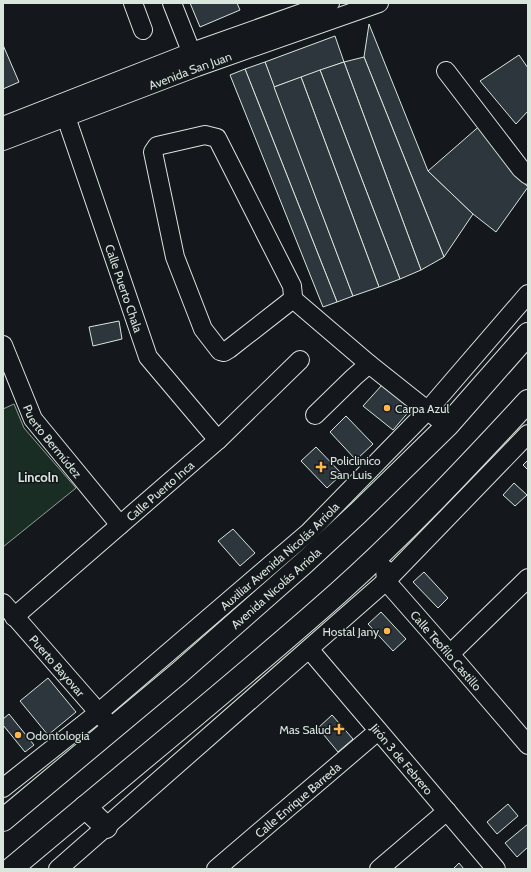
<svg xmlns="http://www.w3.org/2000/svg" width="531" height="872" font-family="Cabin,sans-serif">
	<rect width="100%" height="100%" fill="#14181c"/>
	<path fill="#1a2d24" stroke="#939e99" d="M 14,404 L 24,428 L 76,488 L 3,547 L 3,409 Z"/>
	<g fill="#2c363c" stroke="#d8e6dc">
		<path d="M 190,3 L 237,3 L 240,10 L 200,27 Z"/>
		<path d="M 369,24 L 428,171 L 473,214 L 444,257 L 364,57 Z"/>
		<path d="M 335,36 L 344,62 L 274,87 L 265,62 Z"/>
		<path d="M 3,45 L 19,82 L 3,89 Z"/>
		<path d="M 519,55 L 528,68 L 528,111 L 516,124 L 480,81 Z"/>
		<path d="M 364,57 L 444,257 L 421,270 L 344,62 Z"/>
		<path d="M 265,62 L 353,296 L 337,302 L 245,69 Z"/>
		<path d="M 344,62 L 421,270 L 400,279 L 320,70 Z"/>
		<path d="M 245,69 L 337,302 L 323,307 L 230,75 Z"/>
		<path d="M 320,70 L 400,279 L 379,287 L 301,77 Z"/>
		<path d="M 301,77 L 379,287 L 353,296 L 274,87 Z"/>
		<path d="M 483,123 L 510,170 L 528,187 L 496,232 L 473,214 L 428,171 Z"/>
		<path d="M 119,321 L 122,339 L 93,346 L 89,327 Z"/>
		<path d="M 382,385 L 411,409 L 393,430 L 363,406 Z"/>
		<path d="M 346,416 L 373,444 L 356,460 L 330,432 Z"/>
		<path d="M 316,447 L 342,474 L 327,488 L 301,461 Z"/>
		<path d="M 528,460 L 528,470 L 523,465 Z"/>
		<path d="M 514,483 L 527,495 L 515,506 L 503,495 Z"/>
		<path d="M 233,529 L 255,553 L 240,566 L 218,541 Z"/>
		<path d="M 424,572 L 448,598 L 438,608 L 413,582 Z"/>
		<path d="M 381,612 L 406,639 L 393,651 L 368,624 Z"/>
		<path d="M 48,678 L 76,712 L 48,735 L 20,701 Z"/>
		<path d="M 9,714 L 34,745 L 25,752 L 3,725 L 3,719 Z"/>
		<path d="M 332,715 L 353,739 L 338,752 L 318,728 Z"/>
		<path d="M 508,804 L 518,816 L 497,834 L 487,822 Z"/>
		<path d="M 528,824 L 528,847 L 517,857 L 505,843 Z"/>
		<path d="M 459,863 L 464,869 L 453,869 Z"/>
	</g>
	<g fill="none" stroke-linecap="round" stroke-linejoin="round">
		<g stroke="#d8e6dc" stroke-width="20">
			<g id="minor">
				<path d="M 133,3 L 143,30"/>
				<path d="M 172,3 L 196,64"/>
				<path d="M 446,71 L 521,169 L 528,175"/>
				<path id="s1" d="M 66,117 L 148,357 L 218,440"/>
				<path d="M 3,126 L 192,52 L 330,3"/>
				<path d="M 205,135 L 217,138 L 292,286 L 293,296 L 293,299 L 229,349 L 224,352 L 220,351 L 203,329 L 175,257 L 153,152 L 157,146 Z"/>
				<path id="s2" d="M 3,141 L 197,67 L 379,3"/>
				<path d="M 293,299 L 369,364 L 437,418"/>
				<path id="s3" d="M 3,345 L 33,419 L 120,525"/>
				<path d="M 315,415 L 354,377 L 369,364"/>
				<path id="s4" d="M 385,569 L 386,581 L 450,654 L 528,745"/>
				<path id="s5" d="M 3,603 L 106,721"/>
				<path id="s6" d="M 14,617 L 218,440 L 300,360"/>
				<path id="s7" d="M 309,649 L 496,869"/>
				<path d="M 450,654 L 528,578"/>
				<path id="s8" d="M 3,788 L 99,712 L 309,532 L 428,410 L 528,294"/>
				<path d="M 58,869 L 386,581 L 528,434"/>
				<path id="s9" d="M 216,869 L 378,731"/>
				<path d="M 379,869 L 447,811"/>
			</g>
		</g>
		<g stroke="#d8e6dc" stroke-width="24">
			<g id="major">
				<path d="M 85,807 L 106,827"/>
				<path id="s10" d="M 3,820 L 179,673 L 304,563 L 358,513 L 447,426 L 528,334"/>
				<path d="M 11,869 C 120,777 231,688 338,593 C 405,533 467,467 528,401"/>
			</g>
		</g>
		<use href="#minor" stroke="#14181c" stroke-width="18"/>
		<use href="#major" stroke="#14181c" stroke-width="22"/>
	</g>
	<g fill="#ffb74d" stroke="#14181c" stroke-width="1.5">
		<circle cx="387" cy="408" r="4"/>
		<path d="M319 461h4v4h4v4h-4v4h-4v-4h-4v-4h4z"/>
		<circle cx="387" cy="631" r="4"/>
		<path d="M337 723h4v4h4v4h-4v4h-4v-4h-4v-4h4z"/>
		<circle cx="18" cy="735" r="4"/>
	</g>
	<g text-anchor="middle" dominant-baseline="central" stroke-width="3" stroke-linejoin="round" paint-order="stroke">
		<g font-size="12" fill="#d8e6dc" stroke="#14181c">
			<text stroke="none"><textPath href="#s2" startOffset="200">Avenida San Juan</textPath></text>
			<text stroke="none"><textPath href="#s1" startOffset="181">Calle Puerto Chala</textPath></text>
			<text stroke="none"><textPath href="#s3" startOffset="109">Puerto Bermúdez</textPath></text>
			<text stroke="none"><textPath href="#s6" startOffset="193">Calle Puerto Inca</textPath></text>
			<text stroke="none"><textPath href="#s8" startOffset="361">Auxiliar Avenida Nicolás Arriola</textPath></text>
			<text stroke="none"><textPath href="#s10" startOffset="358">Avenida Nicolás Arriola</textPath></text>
			<text stroke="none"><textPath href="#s4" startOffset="104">Calle Teofilo Castillo</textPath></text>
			<text stroke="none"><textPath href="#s5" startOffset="83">Puerto Bayovar</textPath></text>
			<text stroke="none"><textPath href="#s7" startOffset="144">Jirón 3 de Febrero</textPath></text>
			<text stroke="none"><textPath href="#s9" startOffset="107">Calle Enrique Barreda</textPath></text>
		</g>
		<g font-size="12" fill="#d8e6dc" stroke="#14181c" text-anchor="start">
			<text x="395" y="408">Carpa Azul</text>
			<text x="330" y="460">Policlinico<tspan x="330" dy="14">San Luis</tspan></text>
			<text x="379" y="631" text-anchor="end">Hostal Jany</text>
			<text x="331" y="729" text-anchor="end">Mas Salud</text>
			<text x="26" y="735">Odontologia</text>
		</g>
		<g font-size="13" font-weight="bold" fill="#d8e6dc" stroke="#14181c">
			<text x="38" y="477">Lincoln</text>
		</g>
	</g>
	<rect width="531" height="872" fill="none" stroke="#d8e6dc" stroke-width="8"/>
</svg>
